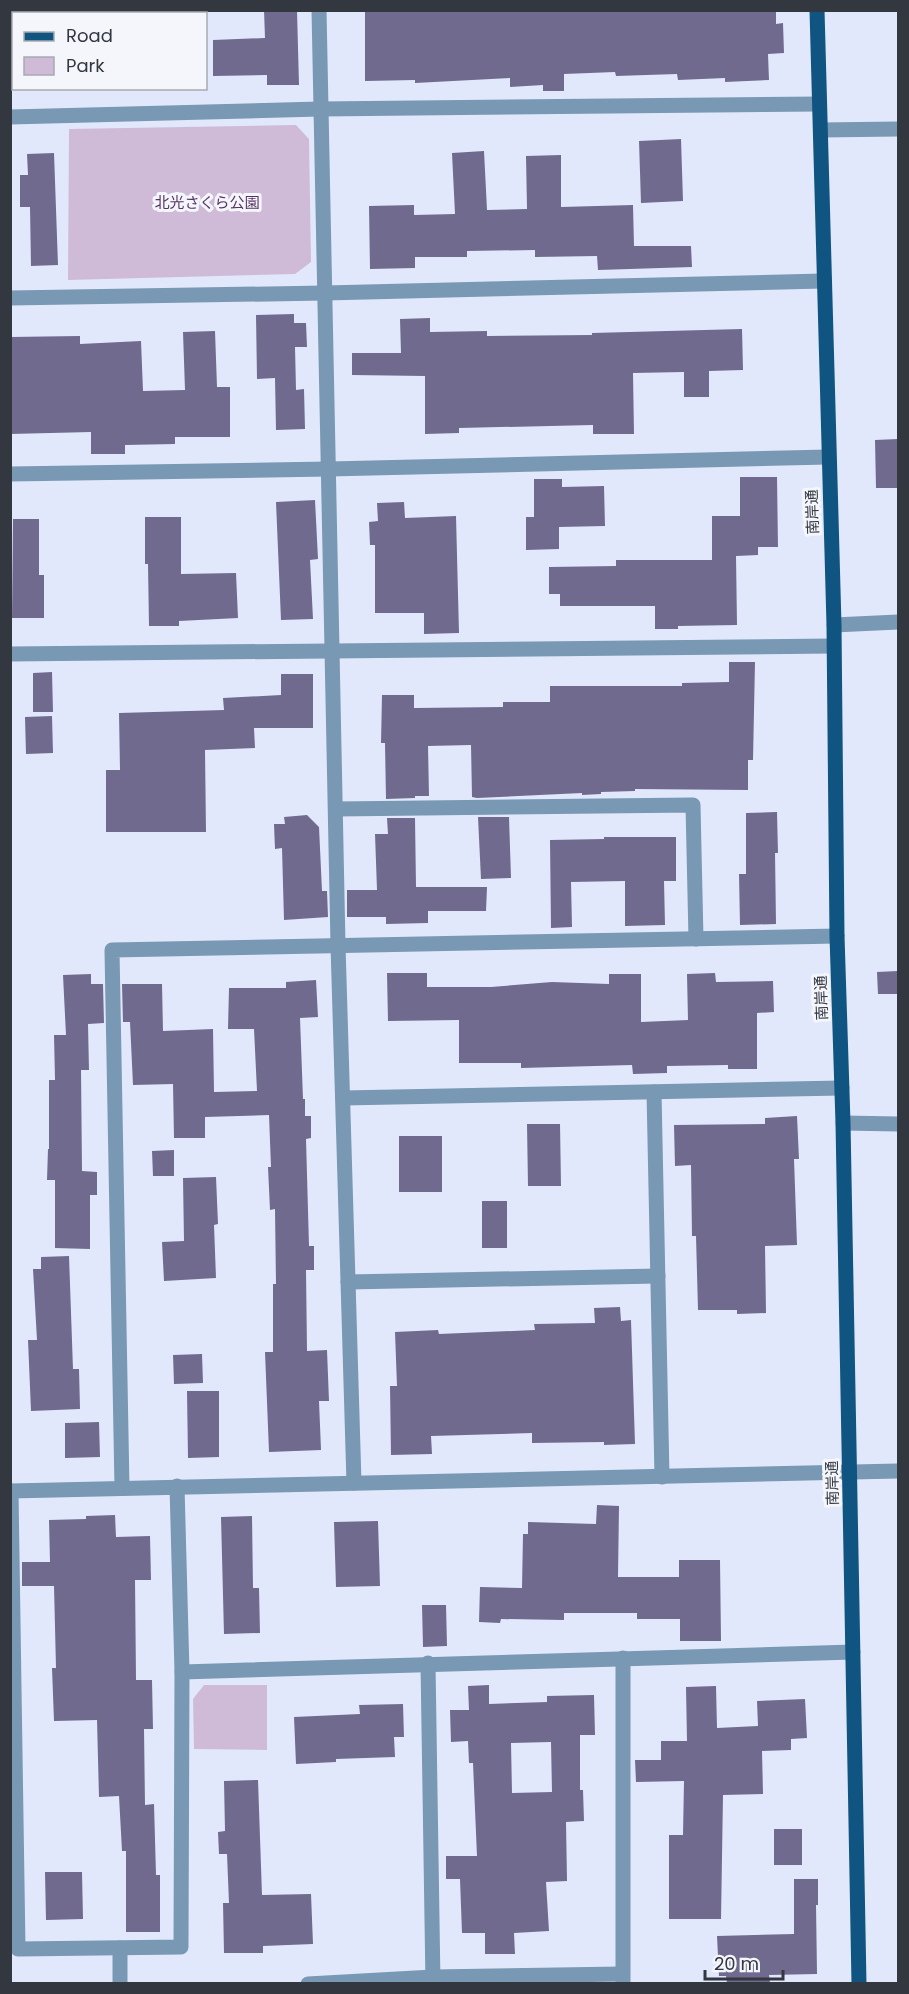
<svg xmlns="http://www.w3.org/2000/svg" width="909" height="1994" font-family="Poppins,'Noto Sans JP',sans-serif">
	<rect width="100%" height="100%" fill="#e1e8fc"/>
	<g fill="#cfbbd7">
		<path d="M 296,125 L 309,139 L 311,262 L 295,274 L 68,280 L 69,129 Z"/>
		<path d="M 204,1685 L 267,1685 L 267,1750 L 194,1749 L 193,1699 Z"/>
	</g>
	<g fill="#706a8e" fill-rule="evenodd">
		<path d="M 264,10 L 297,10 L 299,85 L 267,85 L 267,75 L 213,76 L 213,40 L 265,38 Z"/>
		<path d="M 365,10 L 776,10 L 776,24 L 783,23 L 784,53 L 768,54 L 769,80 L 725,82 L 725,78 L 678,80 L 677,74 L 616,76 L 615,72 L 564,74 L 564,91 L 543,91 L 543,85 L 510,87 L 510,78 L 415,83 L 415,80 L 365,81 Z"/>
		<path d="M 681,139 L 683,201 L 641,203 L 639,141 Z"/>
		<path d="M 484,151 L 487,210 L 527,209 L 526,156 L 561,155 L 561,207 L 633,205 L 634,246 L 691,246 L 692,267 L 598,270 L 597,256 L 535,257 L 535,250 L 467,251 L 467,257 L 415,257 L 415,268 L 370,269 L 369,206 L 414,205 L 414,215 L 455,214 L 452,153 Z"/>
		<path d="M 54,153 L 58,265 L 31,266 L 30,207 L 20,207 L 20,175 L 28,175 L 27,154 Z"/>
		<path d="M 294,314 L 294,323 L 306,323 L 307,347 L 295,347 L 296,390 L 304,389 L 305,429 L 276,430 L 275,378 L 257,379 L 256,315 Z"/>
		<path d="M 430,318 L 430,332 L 487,331 L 487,336 L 592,335 L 592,333 L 742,329 L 743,370 L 709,371 L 709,397 L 684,397 L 684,372 L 633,373 L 634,434 L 593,434 L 593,425 L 459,428 L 459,433 L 425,434 L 425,376 L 352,375 L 352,353 L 401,353 L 400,319 Z"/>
		<path d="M 215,331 L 217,387 L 230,387 L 230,437 L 175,437 L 175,444 L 125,445 L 125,454 L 91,454 L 91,432 L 10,434 L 10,337 L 80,336 L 80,344 L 141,341 L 143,391 L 185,390 L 183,332 Z"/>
		<path d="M 898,439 L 898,488 L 876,488 L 875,440 Z"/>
		<path d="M 740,477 L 777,477 L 778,547 L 758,547 L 758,555 L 736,556 L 737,625 L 678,626 L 678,629 L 655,629 L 655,606 L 560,606 L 560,594 L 549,594 L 549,567 L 616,566 L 616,560 L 712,560 L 712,516 L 740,516 Z"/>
		<path d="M 534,479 L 562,479 L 562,487 L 604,486 L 605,526 L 559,527 L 559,549 L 526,550 L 526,517 L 534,517 Z"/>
		<path d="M 315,500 L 318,559 L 310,560 L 313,619 L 281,620 L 276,502 Z"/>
		<path d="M 404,502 L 405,518 L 456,516 L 459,633 L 424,634 L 424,613 L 375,613 L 375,545 L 370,545 L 369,522 L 378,521 L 377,503 Z"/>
		<path d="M 145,517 L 181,517 L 181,574 L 236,573 L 238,618 L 179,621 L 179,626 L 149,626 L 148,564 L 145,564 Z"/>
		<path d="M 13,519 L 39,519 L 39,575 L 44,575 L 44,618 L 12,618 Z"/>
		<path d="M 729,662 L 755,662 L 753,760 L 748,760 L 748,790 L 635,789 L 635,791 L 601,792 L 601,794 L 582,795 L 582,793 L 477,798 L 472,797 L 471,745 L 428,746 L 429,796 L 415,796 L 415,798 L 386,799 L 385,743 L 381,743 L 382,695 L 414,695 L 414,708 L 503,707 L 503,702 L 550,702 L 550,686 L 682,686 L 682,683 L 729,682 Z"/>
		<path d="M 52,672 L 53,712 L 33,712 L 33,673 Z"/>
		<path d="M 281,674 L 313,674 L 313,728 L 254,728 L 255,748 L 205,750 L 206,832 L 106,832 L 106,770 L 120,770 L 119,713 L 224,710 L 223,698 L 281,695 Z"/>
		<path d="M 52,716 L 53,753 L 26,754 L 25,717 Z"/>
		<path d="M 777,812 L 778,853 L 775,853 L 776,924 L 740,925 L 739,874 L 746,874 L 746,813 Z"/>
		<path d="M 307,815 L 319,827 L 322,891 L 327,891 L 328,917 L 284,920 L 282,848 L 275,849 L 274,824 L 285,824 L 284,817 Z"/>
		<path d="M 478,817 L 509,817 L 511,878 L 481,879 Z"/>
		<path d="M 387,818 L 415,818 L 416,887 L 487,887 L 486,911 L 428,911 L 428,923 L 386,924 L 386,917 L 347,917 L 347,890 L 377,890 L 375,834 L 388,834 Z"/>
		<path d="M 604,837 L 676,837 L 676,881 L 664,881 L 665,925 L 625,926 L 625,881 L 571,882 L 572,927 L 551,928 L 550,840 L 604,839 Z"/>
		<path d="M 898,971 L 898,994 L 878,994 L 877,972 Z"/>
		<path d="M 387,973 L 427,973 L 427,987 L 491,987 L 552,982 L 609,984 L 609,974 L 641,974 L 641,1022 L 688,1020 L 687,974 L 715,973 L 716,982 L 773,981 L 774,1012 L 757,1013 L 757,1069 L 728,1069 L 728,1065 L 667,1066 L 667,1073 L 633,1074 L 632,1065 L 521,1068 L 521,1063 L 459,1063 L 459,1020 L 388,1021 Z"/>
		<path d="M 91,974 L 91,984 L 103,984 L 104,1023 L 88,1024 L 89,1070 L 81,1070 L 82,1171 L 97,1172 L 97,1195 L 90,1195 L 90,1249 L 55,1248 L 55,1180 L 47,1180 L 48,1149 L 49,1149 L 49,1080 L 55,1080 L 54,1035 L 66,1035 L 63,975 Z"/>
		<path d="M 316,980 L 318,1017 L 300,1018 L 303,1099 L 305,1099 L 305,1116 L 311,1116 L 311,1138 L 306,1139 L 309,1246 L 314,1246 L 314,1270 L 306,1270 L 307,1351 L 327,1350 L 329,1401 L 319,1401 L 321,1450 L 269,1452 L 265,1352 L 273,1352 L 273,1284 L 276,1284 L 275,1209 L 270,1210 L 268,1167 L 271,1167 L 269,1115 L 205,1117 L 205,1138 L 174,1138 L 173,1084 L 133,1085 L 130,1022 L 123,1022 L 122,984 L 162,984 L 163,1031 L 213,1029 L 214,1092 L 257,1091 L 254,1029 L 228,1029 L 229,988 L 286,988 L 286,982 Z"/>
		<path d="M 797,1116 L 799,1159 L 794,1159 L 797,1245 L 765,1246 L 766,1313 L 737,1314 L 737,1310 L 698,1310 L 696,1236 L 692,1236 L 691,1165 L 675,1166 L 674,1125 L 765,1124 L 765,1118 Z"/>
		<path d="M 527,1124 L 560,1124 L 561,1186 L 528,1186 Z"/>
		<rect x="399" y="1136" width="43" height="56"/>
		<path d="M 174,1150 L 174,1176 L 153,1176 L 152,1151 Z"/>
		<path d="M 216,1177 L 218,1224 L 214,1225 L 216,1278 L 164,1281 L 162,1242 L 184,1241 L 183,1178 Z"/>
		<rect x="482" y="1201" width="25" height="47"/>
		<path d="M 69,1256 L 73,1369 L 79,1369 L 80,1409 L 31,1411 L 28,1340 L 37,1340 L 33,1269 L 41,1269 L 41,1257 Z"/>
		<path d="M 620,1307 L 621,1321 L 631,1320 L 635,1444 L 604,1445 L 604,1442 L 532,1443 L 532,1433 L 431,1436 L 432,1454 L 391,1455 L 390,1386 L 397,1386 L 395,1332 L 438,1330 L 439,1334 L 535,1330 L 534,1324 L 595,1323 L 594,1308 Z"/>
		<path d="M 202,1354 L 203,1383 L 174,1384 L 173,1355 Z"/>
		<path d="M 187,1391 L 219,1391 L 219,1457 L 188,1458 Z"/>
		<path d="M 99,1422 L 100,1457 L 65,1458 L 65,1423 Z"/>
		<path d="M 597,1505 L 619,1506 L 618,1577 L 679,1577 L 679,1560 L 720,1560 L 721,1641 L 680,1641 L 680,1619 L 637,1619 L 637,1613 L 564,1613 L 564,1620 L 501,1619 L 500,1623 L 479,1622 L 480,1587 L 522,1588 L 523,1534 L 528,1534 L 528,1522 L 596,1524 Z"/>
		<path d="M 115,1515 L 116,1537 L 150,1536 L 151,1580 L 135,1580 L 136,1680 L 152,1680 L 153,1729 L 144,1729 L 145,1805 L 154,1804 L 156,1875 L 160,1875 L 160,1932 L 126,1932 L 126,1851 L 122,1851 L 119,1796 L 99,1797 L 97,1720 L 54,1721 L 52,1668 L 56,1668 L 54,1586 L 22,1586 L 22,1562 L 50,1562 L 49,1520 L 86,1519 L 86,1516 Z"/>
		<path d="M 252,1516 L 253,1588 L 259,1588 L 260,1633 L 224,1634 L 221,1517 Z"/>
		<path d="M 378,1521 L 380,1586 L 336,1587 L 334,1522 Z"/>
		<path d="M 422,1605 L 446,1605 L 447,1646 L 423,1647 Z"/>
		<path d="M 489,1685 L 489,1704 L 547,1702 L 547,1696 L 594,1695 L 595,1735 L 580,1735 L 580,1790 L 583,1790 L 584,1821 L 566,1822 L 567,1881 L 546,1882 L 549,1931 L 514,1933 L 515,1954 L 485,1954 L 485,1933 L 462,1933 L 460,1879 L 446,1879 L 446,1856 L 477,1856 L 473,1763 L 469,1763 L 468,1741 L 451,1742 L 450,1710 L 469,1710 L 468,1686 ZM 551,1742 L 552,1792 L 512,1793 L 511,1743 Z"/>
		<path d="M 716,1686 L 717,1728 L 758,1726 L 757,1701 L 805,1699 L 807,1738 L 791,1739 L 791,1750 L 762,1751 L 763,1794 L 723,1795 L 721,1919 L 669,1919 L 669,1835 L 683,1835 L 684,1781 L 636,1782 L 635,1760 L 661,1760 L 661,1741 L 687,1741 L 686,1687 Z"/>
		<path d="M 403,1704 L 404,1737 L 394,1737 L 395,1757 L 336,1759 L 336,1762 L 296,1764 L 294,1717 L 360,1714 L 359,1705 Z"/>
		<path d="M 258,1780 L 262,1895 L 311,1894 L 313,1944 L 263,1946 L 263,1953 L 224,1953 L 223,1903 L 229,1903 L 227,1854 L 219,1854 L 218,1832 L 225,1831 L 224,1781 Z"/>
		<rect x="774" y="1829" width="28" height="36"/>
		<path d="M 45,1872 L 82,1872 L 83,1919 L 46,1920 Z"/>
		<path d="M 794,1879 L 818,1879 L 818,1905 L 816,1905 L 817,1974 L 769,1975 L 770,1983 L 727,1983 L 726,1976 L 719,1976 L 717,1936 L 794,1934 Z"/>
	</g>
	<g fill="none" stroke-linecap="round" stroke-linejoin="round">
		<g stroke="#7998b3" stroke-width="15">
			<path d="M 319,10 L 338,945 L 354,1483"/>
			<path d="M 10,117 L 320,109 L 819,104"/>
			<path d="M 821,130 L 898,129"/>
			<path d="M 10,298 L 325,293 L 823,281"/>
			<path d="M 10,474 L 329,469 L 828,457"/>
			<path d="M 834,625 L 898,622"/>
			<path d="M 10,654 L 833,646"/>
			<path d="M 336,809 L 693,805 L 696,939"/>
			<path d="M 654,1092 L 662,1477"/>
			<path d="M 343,1098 L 842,1088"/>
			<path d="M 843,1123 L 898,1124"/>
			<path d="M 348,1282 L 658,1276"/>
			<path d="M 122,1488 L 112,950 L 837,936"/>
			<path d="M 10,1491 L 898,1471"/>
			<path d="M 11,1491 L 18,1949 L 181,1947 L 182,1672 L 177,1486"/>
			<path d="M 428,1663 L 433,1984"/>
			<path d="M 182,1672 L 853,1652"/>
			<path d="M 120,1948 L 120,1984"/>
			<path d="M 308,1984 L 433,1977 L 622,1974"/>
			<path d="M 623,1984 L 623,1658"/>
		</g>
		<path stroke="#105482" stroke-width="15" d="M 817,10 L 834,625 L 837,936 L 843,1123 L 859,1984"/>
	</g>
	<g text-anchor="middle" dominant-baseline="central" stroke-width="6" stroke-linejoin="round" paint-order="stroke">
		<g font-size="15" fill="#573563" stroke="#f4f6fb">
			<text x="207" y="202">北光さくら公園</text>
		</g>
		<g font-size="15" fill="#333740" stroke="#f4f6fb">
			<text transform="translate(812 512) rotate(-92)">南岸通</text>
			<text transform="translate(821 998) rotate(-92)">南岸通</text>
			<text transform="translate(832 1483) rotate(-91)">南岸通</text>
		</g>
	</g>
	<rect width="909" height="1994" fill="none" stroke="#333740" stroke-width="24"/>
	<rect x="12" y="12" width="195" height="78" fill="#f4f6fb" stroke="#a7aab0" stroke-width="1.5"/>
	<rect x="24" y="32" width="30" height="9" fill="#105482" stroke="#a7aab0" stroke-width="1.5"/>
	<text x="66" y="42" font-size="18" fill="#333740">Road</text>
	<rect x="24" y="57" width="30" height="18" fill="#cfbbd7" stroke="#a7aab0" stroke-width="1.5"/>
	<text x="66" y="72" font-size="18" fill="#333740">Park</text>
	<path d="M705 1970v9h78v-9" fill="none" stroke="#333740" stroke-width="3"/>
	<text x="714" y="1970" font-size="18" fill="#333740" stroke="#f4f6fb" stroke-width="4.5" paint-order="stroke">20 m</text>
</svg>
